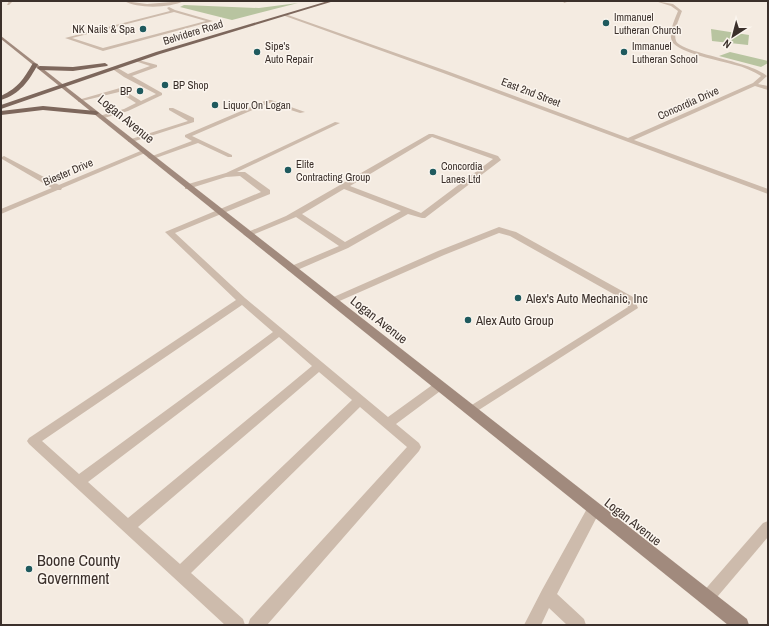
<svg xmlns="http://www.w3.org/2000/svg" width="769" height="626" font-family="'Archivo Narrow',sans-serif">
	<rect width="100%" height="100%" fill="#f4ebe1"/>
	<g fill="#b8c4a0">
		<path d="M 298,3 L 232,20 L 180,7 L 184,5 L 259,8 Z"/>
		<path d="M 711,29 L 749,35 L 748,45 L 712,41 Z"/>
		<path d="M 730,52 L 768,61 L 768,63 L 761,67 L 719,56 Z"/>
	</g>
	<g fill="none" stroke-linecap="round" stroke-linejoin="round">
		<g fill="#cdbbac" fill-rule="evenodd">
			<path d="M 9,1 L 13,1 L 9,5 L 7,5 Z"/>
			<path d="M 124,1 L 147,4 L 184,1 C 170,8 138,9 124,1 Z"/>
			<path d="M 563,1 L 567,1 L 567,2 L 564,3 Z"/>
			<path d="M 655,1 L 673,4 L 682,11 C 679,19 673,32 676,41 C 681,53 751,61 767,76 L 757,85 L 753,85 L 753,83 L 761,76 C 753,71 744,67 735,65 C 722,61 677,53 672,41 C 668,33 675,19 678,11 L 671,6 Z"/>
			<path d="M 169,7 L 175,10 L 213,21 L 103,51 L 65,38 L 170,11 L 167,8 ZM 174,12 L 206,21 L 103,48 L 72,38 Z"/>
			<path d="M 135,59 L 157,65 L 157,67 L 132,76 L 162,93 L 162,95 L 128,111 L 101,119 L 99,118 L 99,116 L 124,109 L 136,103 L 119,92 L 78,102 L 78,100 L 120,88 L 141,101 L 156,94 L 124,77 L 111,68 L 116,67 L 128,74 L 150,66 L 135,61 Z"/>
			<path d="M 267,100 L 271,100 L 305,112 L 300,113 L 269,103 L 192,136 L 232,155 L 232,157 L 228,157 L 198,143 L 153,159 L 147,158 L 192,141 L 185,137 L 185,135 Z"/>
			<path d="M 169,108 L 173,108 L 194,118 L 194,122 L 132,142 L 128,142 L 128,140 L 188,121 L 169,110 Z"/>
			<path d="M 335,122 L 340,123 L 237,172 L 245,172 L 270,190 L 270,194 L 175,233 L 245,298 L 388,417 L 435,383 L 439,382 L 443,383 L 445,386 L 443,389 L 396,424 L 419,443 L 421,447 L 419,451 L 267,625 L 248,625 L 250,619 L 407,447 L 360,407 L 191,573 L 243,619 L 245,625 L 225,625 L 29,444 L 27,441 L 29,438 L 236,300 L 165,232 L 261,192 L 240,176 L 226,177 L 188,189 L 185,189 L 185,185 L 226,173 ZM 242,305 L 273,332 L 79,474 L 42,441 ZM 279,337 L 312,366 L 128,518 L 88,482 ZM 319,372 L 352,400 L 180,564 L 138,527 Z"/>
			<path d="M 429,134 L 433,134 L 498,156 L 501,160 L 425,218 L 422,218 L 408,214 L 348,248 L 295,271 L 289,271 L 287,269 L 289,267 L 339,246 L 296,217 L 250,236 L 247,237 L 243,234 L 286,216 ZM 432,137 L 493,159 L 421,213 L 350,186 ZM 344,189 L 401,211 L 345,242 L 302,214 Z"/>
			<path d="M 4,156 L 61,186 L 62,188 L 61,190 L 55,190 L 2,159 L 2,157 Z"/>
			<path d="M 499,227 L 516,232 L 633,297 L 638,308 L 471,415 L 467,414 L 465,411 L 467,408 L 628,307 L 626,301 L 510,236 L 499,233 L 444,255 L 335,303 L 329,303 L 327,301 L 329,299 L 438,251 Z"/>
			<path d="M 594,503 L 599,505 L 601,509 L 557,594 L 584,619 L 586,625 L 567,625 L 549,608 L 541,625 L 524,625 L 542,590 L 589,505 Z"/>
		</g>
		<g fill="#cdbbac" fill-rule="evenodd">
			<path d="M 285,14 L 447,71 L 628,138 L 753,83 L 768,86 L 768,90 L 755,86 L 634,140 L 768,189 L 768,194 L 443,73 L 285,16 Z"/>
			<path d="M 143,150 L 145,151 L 145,153 L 1,214 L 1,209 Z"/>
			<path d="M 768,521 L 768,537 L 712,603 L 707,606 L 702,603 L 699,598 L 702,593 L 763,523 Z"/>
		</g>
		<path fill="#a18a7d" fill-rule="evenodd" d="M 1,36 L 747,619 L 749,625 L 728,625 L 1,39 Z"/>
		<g fill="#7d675c" fill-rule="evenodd">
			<path d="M 328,1 L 334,1 L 160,54 L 1,109 L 1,105 L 156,52 Z"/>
			<path d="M 33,63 L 38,64 C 29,81 20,94 1,100 L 1,96 C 19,87 23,80 33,63 Z"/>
			<path d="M 105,63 L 108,65 L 107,66 L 73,71 L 40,70 L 37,68 L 40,66 L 73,67 Z"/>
			<path d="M 43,106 L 96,111 L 99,113 L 96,115 L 43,110 L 1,115 L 1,111 Z"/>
		</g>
	</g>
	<g fill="#1f5a5e" stroke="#fbf5ee" stroke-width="1.5">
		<circle cx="606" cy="23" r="4"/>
		<circle cx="143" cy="29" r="4"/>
		<circle cx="257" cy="52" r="4"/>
		<circle cx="624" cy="52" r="4"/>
		<circle cx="165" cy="85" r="4"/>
		<circle cx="140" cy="91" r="4"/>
		<circle cx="215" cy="105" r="4"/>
		<circle cx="288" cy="170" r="4"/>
		<circle cx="433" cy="172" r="4"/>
		<circle cx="518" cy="298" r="4"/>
		<circle cx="468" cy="320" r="4"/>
		<circle cx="29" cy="569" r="4"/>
	</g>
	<g text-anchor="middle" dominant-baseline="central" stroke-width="3" stroke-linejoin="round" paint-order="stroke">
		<g font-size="11" fill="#3b302b" stroke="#fbf5ee" text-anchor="start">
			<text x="614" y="17">Immanuel<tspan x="614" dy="13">Lutheran Church</tspan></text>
			<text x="135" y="29" text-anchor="end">NK Nails &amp; Spa</text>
			<text x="265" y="46">Sipe's<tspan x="265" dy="13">Auto Repair</tspan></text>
			<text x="632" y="46">Immanuel<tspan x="632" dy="13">Lutheran School</tspan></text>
			<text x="173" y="85">BP Shop</text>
			<text x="132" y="91" text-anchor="end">BP</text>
			<text x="223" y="105">Liquor On Logan</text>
			<text x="296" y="164">Elite<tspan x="296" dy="13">Contracting Group</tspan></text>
			<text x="441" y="166">Concordia<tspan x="441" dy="13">Lanes Ltd</tspan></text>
		</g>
		<g font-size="11" fill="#3b302b" stroke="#fbf5ee">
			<text transform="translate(193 32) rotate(-17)">Belvidere Road</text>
			<text transform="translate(531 92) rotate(21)">East 2nd Street</text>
			<text transform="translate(688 103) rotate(-24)">Concordia Drive</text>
			<text transform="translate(68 172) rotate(-23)">Biester Drive</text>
		</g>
		<g font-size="13" fill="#3b302b" stroke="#fbf5ee">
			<text transform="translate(126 119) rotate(39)">Logan Avenue</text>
			<text transform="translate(379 320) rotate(38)">Logan Avenue</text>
			<text transform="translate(633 522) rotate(38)">Logan Avenue</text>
		</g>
		<g font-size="13" fill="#3b302b" stroke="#fbf5ee" text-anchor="start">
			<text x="526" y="298">Alex's Auto Mechanic, Inc</text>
			<text x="476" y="320">Alex Auto Group</text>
		</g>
		<g font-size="16" fill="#3b302b" stroke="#fbf5ee" text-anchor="start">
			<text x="37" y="560">Boone County<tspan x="37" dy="18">Government</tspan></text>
		</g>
	</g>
	<rect width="769" height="626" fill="none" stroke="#3b302b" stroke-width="4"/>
	<g transform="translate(733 36) rotate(216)" stroke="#fbf5ee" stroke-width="3" paint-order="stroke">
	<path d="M0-3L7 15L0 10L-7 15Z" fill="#3b302b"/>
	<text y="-6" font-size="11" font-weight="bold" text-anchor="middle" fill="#3b302b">N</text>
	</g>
</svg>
